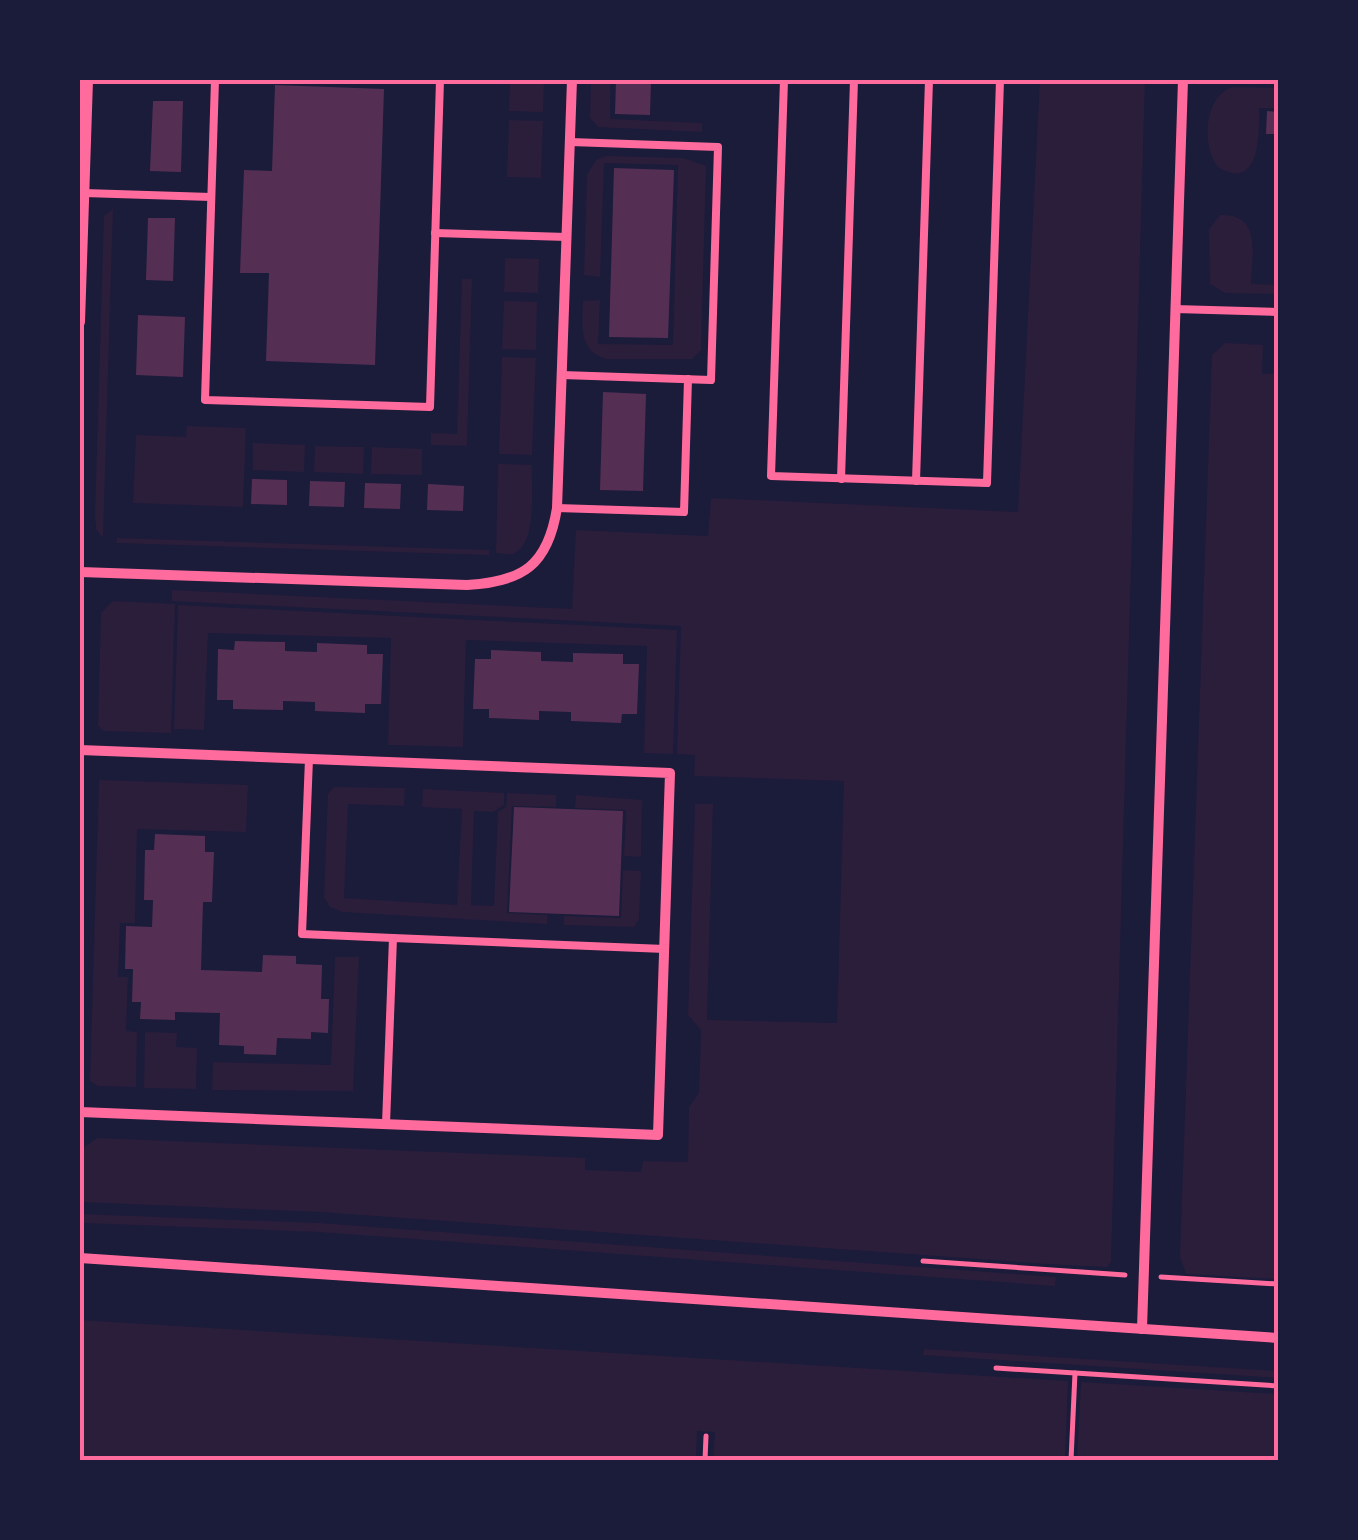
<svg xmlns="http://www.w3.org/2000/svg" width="1358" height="1540" font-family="'Work Sans',sans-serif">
	<rect width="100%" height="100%" fill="#1b1b3a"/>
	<g fill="#2a1e3b">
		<path d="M 510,80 L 544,80 L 543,112 L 509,111 Z"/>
		<path d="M 591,80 L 610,80 L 610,119 L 702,123 L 702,132 L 598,127 L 590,118 Z"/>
		<path d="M 1040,80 L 1145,80 L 1111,1262 L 1107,1267 L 1063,1265 L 320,1212 L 80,1202 L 80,1150 L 97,1138 L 585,1158 L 585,1170 L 641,1172 L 643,1161 L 688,1162 L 689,1107 L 699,1093 L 701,1030 L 688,1015 L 695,804 L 713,804 L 707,1020 L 837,1023 L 844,781 L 694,776 L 695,755 L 677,754 L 681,626 L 172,601 L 172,590 L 572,609 L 576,530 L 708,536 L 711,498 L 1018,512 Z"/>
		<path d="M 1232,87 L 1278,88 L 1278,108 L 1259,108 C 1259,133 1261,193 1218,167 C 1201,146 1204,97 1232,87 Z"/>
		<path d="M 509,120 L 543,121 L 541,178 L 507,177 Z"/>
		<path d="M 606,156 L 683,158 L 706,166 L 701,350 L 692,359 L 606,359 C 578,350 582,325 583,301 L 600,300 L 598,344 L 673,345 L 678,165 L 604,163 L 600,277 L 584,275 L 587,175 L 596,160 Z"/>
		<path d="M 113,209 L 103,538 L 96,529 L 95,514 L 104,216 Z"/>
		<path d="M 1220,215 C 1262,213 1252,254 1251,284 L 1278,285 L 1278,294 L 1225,293 L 1210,284 L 1209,229 Z"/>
		<path d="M 505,258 L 539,259 L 538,293 L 504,292 Z"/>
		<path d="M 462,279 L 472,279 L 467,446 L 431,445 L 431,433 L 457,434 Z"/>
		<path d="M 504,301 L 537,302 L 536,350 L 502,349 Z"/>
		<path d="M 1225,343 L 1263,345 L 1262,374 L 1278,374 L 1278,1279 L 1186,1274 L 1180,1256 L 1212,355 Z"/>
		<path d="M 502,357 L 536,358 L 532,455 L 499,454 Z"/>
		<path d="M 187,426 L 246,428 L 243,507 L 133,503 L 136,435 L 186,437 Z"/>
		<path d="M 253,443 L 305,445 L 304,472 L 253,470 Z"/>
		<path d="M 315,446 L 364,447 L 363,474 L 314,472 Z"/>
		<path d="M 372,447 L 422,449 L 422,475 L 371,474 Z"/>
		<path d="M 498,464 L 532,465 C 531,487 538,547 512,554 C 507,555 501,553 496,553 Z"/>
		<path d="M 117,538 L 489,550 L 489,555 L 116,543 Z"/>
		<path d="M 113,601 L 175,604 L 171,733 L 104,731 L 98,726 L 101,613 Z"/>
		<path d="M 178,605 L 677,630 L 673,754 L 644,753 L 647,646 L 466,640 L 463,747 L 388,745 L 391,638 L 208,633 L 204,730 L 174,729 Z"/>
		<path d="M 99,780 L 248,785 L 246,832 L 137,829 L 135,923 L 120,923 L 118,977 L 128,977 L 126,1031 L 137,1032 L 136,1087 L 98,1086 L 90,1081 Z"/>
		<path d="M 334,787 L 405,788 L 404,806 L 348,804 L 344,898 L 457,905 L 462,809 L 422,807 L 423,789 L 504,793 L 504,805 L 493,812 L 474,811 L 471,905 L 494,906 L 498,812 L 506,807 L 507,793 L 556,795 L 556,807 L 512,806 L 507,913 L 547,915 L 547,924 L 342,912 L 330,907 L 324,897 L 328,794 Z"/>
		<path d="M 576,795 L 642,800 L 641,857 L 624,856 L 626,810 L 575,808 Z"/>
		<path d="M 623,870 L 641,871 L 639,919 L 634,927 L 564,925 L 564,916 L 621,918 Z"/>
		<path d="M 335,957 L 359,957 L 353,1091 L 212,1090 L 213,1062 L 331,1065 Z"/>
		<path d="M 145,1032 L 177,1033 L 176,1047 L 197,1048 L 196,1089 L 144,1088 Z"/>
		<path d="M 80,1214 L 319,1223 L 1056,1277 L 1055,1286 L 319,1232 L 85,1223 L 80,1222 Z"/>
		<path d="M 80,1320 L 1068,1381 L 1065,1460 L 713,1460 L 715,1432 L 697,1431 L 696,1460 L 80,1460 Z"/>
		<path d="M 924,1349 L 1278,1371 L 1278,1378 L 923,1355 Z"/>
		<path d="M 1081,1382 L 1278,1394 L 1278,1460 L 1077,1460 Z"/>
	</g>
	<g fill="#542f53">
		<path d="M 616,80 L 651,80 L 650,115 L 615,114 Z"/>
		<path d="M 275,85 L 384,89 L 375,365 L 266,361 L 269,273 L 240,273 L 244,170 L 272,171 Z"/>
		<path d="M 153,101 L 183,101 L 181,172 L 150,171 Z"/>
		<path d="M 1267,111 L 1278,112 L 1278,134 L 1266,134 Z"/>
		<path d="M 614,168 L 674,170 L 668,338 L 609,337 Z"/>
		<path d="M 148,218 L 175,218 L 173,281 L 146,280 Z"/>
		<path d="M 138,315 L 185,317 L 183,377 L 136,375 Z"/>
		<path d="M 603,392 L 646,394 L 643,491 L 600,490 Z"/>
		<path d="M 252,479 L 287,480 L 287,505 L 251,504 Z"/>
		<path d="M 310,481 L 345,482 L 344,507 L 309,506 Z"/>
		<path d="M 365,483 L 401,484 L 400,509 L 364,508 Z"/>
		<path d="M 428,484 L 464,486 L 463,511 L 427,510 Z"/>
		<path d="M 235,641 L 285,642 L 285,651 L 317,652 L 317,643 L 367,645 L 367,654 L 383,654 L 381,704 L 365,704 L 365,713 L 315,711 L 315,702 L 283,701 L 283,710 L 233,709 L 233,700 L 217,700 L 218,649 L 234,650 Z"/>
		<path d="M 491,650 L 541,652 L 541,661 L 573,662 L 573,653 L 623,654 L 623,664 L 639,664 L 637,714 L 622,714 L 621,723 L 571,721 L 571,712 L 539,711 L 539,720 L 489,718 L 489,709 L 473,709 L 475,659 L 491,659 Z"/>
		<path d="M 514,807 L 623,811 L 619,916 L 509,912 Z"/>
		<path d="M 155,834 L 205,836 L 205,852 L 214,852 L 212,902 L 203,902 L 201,970 L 262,972 L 263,955 L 296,956 L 296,964 L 322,965 L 321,999 L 329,999 L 328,1033 L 311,1032 L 311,1039 L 277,1038 L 276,1055 L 244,1054 L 244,1046 L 219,1045 L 220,1013 L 175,1012 L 175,1020 L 140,1019 L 141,1002 L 132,1002 L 133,969 L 125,969 L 126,926 L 152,927 L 153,900 L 144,900 L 145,850 L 154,850 Z"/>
	</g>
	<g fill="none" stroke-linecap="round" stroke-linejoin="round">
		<g stroke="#ff6b9d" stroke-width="5">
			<path d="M 923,1261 L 1125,1275"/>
			<path d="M 1161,1277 L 1278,1284"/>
			<path d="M 996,1368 L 1278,1386"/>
			<path d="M 705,1460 L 706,1436"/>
			<path d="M 1071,1460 L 1075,1373"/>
		</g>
		<g stroke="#ff6b9d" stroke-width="8">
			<path d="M 215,80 L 205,400 L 430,407 L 440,80"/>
			<path d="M 784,80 L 771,476 L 987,483 L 1000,80"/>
			<path d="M 84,193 L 211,197"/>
			<path d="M 435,233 L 567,237"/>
			<path d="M 1175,309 L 1278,312"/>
			<path d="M 562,375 L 711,380 L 718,147 L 570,142"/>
			<path d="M 841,479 L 854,80"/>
			<path d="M 916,481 L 929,80"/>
			<path d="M 557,508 L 684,512 L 688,379"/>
			<path d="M 309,759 L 302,934 L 393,938"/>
			<path d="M 386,1124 L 393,938 L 665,949"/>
		</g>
		<g stroke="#ff6b9d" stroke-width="10">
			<path d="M 80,322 L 88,80"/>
			<path d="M 80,572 L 467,585 C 523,582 548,565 557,508 L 572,80"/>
			<path d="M 80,750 L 670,773 L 658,1135 L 80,1112"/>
			<path d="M 80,1258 L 1278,1338"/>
			<path d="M 1142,1329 L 1183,80"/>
		</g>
	</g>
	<rect width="1358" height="1540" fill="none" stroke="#1b1b3a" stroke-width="165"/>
	<rect x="82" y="82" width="1194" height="1376" fill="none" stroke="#ff6b9d" stroke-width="4"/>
</svg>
